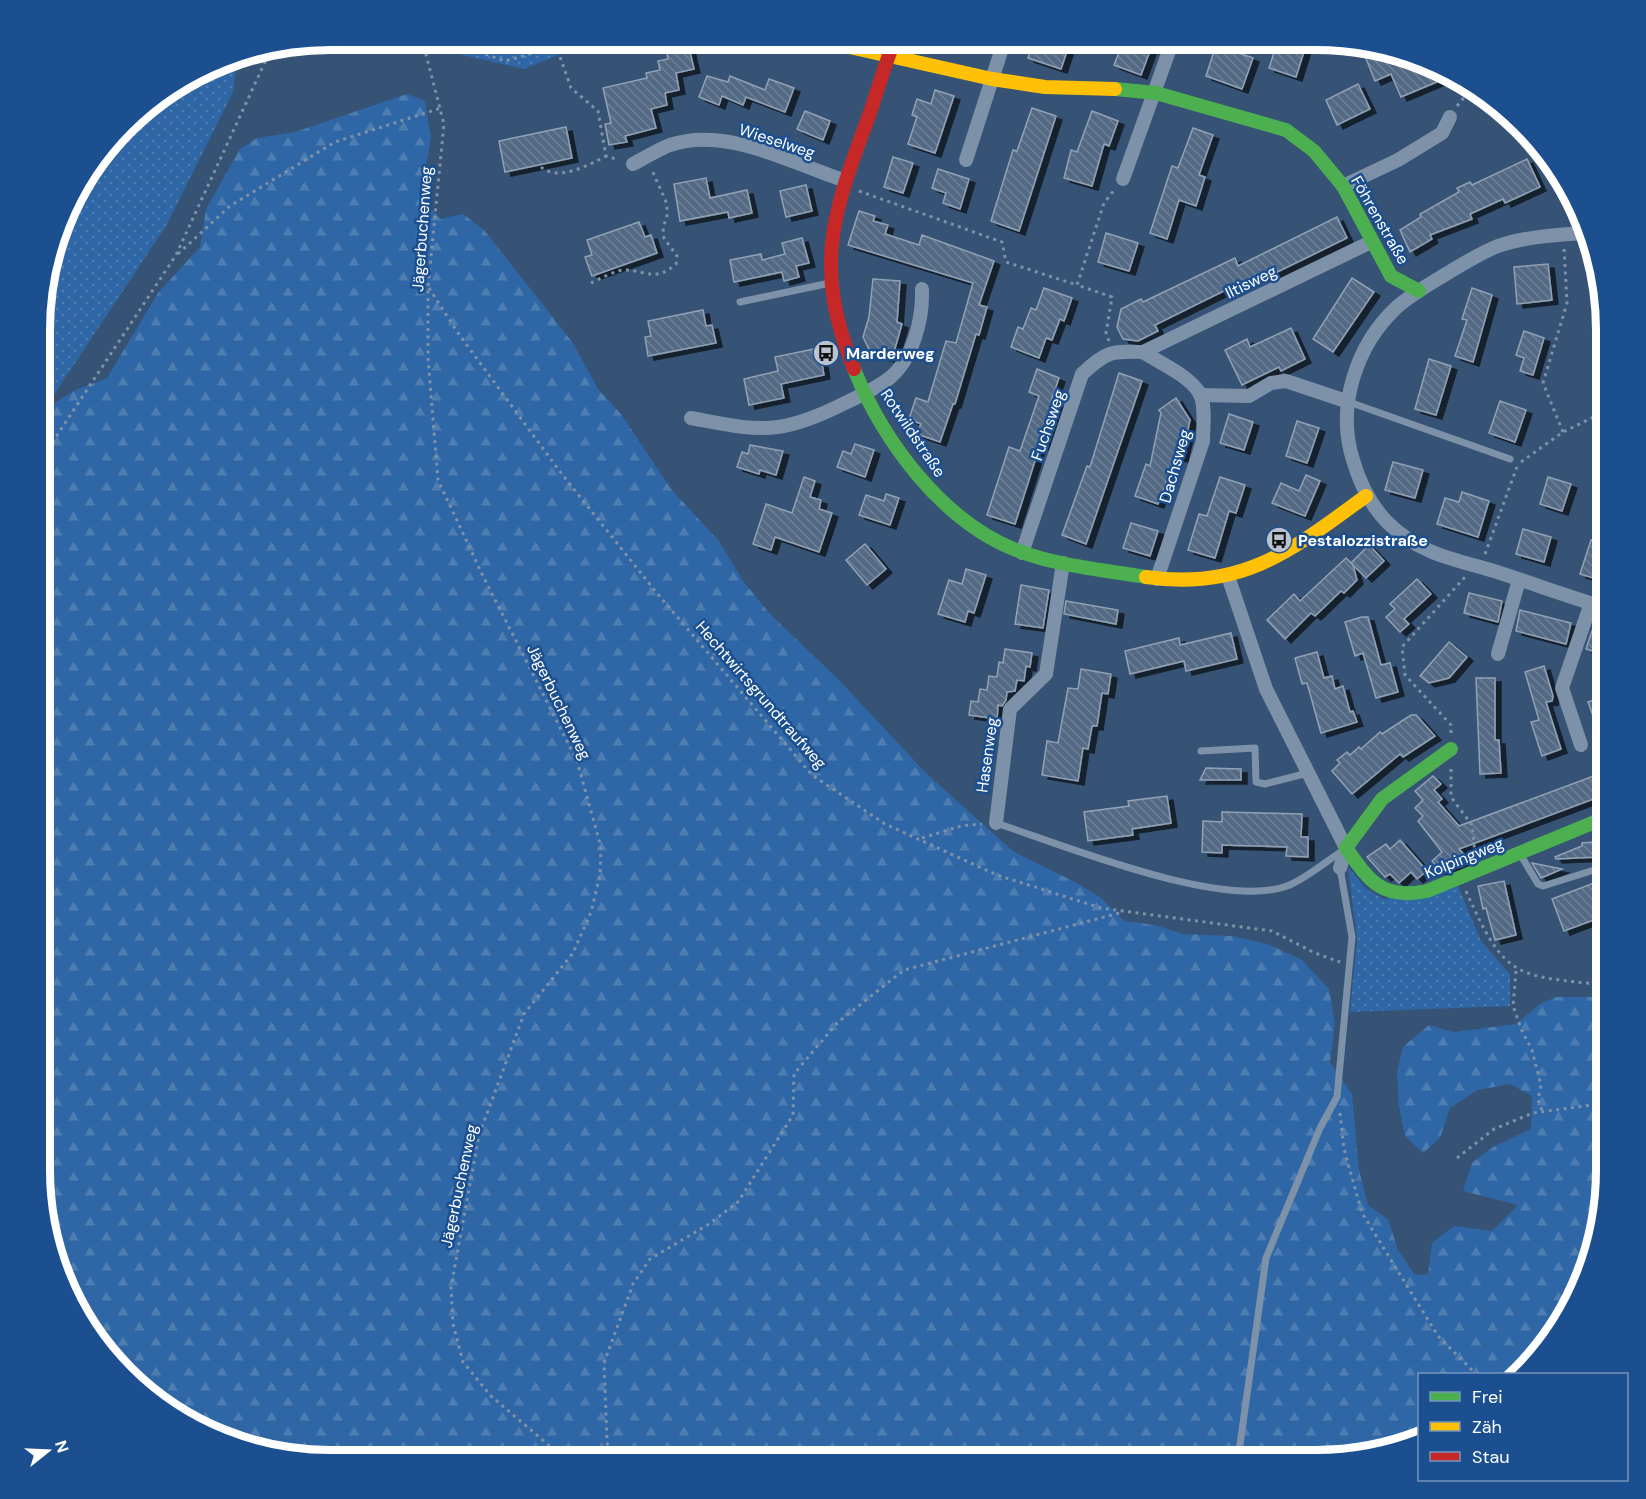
<svg xmlns="http://www.w3.org/2000/svg" width="1646" height="1499" font-family="'DM Sans',sans-serif">
	<defs>
		<pattern id="grass-dots" width="8" height="8" patternUnits="userSpaceOnUse" patternTransform="scale(1.5)"><rect width="8" height="8" fill="#2f66a5"/><path d="M2 2h.1M6 6h.1" fill="none" stroke="#4e7db2" stroke-width="1.8" stroke-linecap="round"/></pattern>
		<pattern id="forest-firs" width="22" height="20" patternUnits="userSpaceOnUse" patternTransform="scale(1.5)"><rect width="22" height="20" fill="#2f66a5"/><path d="M5 1l3.5 6h-7zM16 11l3.5 6h-7z" fill="#4e7db2"/></pattern>
		<pattern id="building-back-hatch" width="6" height="6" patternUnits="userSpaceOnUse" patternTransform="scale(1.5)"><rect width="6" height="6" fill="#526984"/><path d="M-1 5l2 2M0 0l6 6M5-1l2 2" fill="none" stroke="#6c8096"/></pattern>
		<filter id="shadow"><feDropShadow dx="6" dy="4" stdDeviation="0" flood-color="#0009"/></filter>
	</defs>
	<rect width="100%" height="100%" fill="#365274"/>
	<g fill="url(#grass-dots)">
		<path d="M 428,39 L 597,39 L 524,69 L 432,48 Z"/>
		<path d="M 234,56 L 237,63 L 233,92 L 166,226 L 44,410 L 45,273 L 78,184 L 138,111 Z"/>
		<path d="M 1348,867 L 1365,888 L 1384,899 L 1458,886 L 1481,941 L 1510,974 L 1510,1006 L 1350,1012 L 1357,938 Z"/>
	</g>
	<path fill="url(#forest-firs)" d="M 407,94 L 425,101 L 431,138 L 421,196 L 440,219 L 463,214 L 484,230 L 573,343 L 598,389 L 621,414 L 671,489 L 719,541 L 743,581 L 770,614 L 839,680 L 926,773 L 1014,852 L 1075,882 L 1101,898 L 1124,921 L 1155,925 L 1183,934 L 1232,936 L 1268,944 L 1302,960 L 1329,989 L 1335,1024 L 1330,1062 L 1352,1094 L 1359,1170 L 1368,1205 L 1388,1219 L 1398,1250 L 1415,1275 L 1428,1274 L 1432,1243 L 1454,1226 L 1492,1231 L 1518,1205 L 1463,1191 L 1472,1163 L 1493,1147 L 1531,1129 L 1532,1096 L 1510,1084 L 1478,1090 L 1450,1108 L 1440,1138 L 1423,1153 L 1405,1136 L 1399,1107 L 1397,1072 L 1403,1047 L 1429,1025 L 1453,1032 L 1516,1024 L 1540,1004 L 1556,997 L 1607,997 L 1607,1170 L 1577,1298 L 1518,1374 L 1420,1374 L 1419,1440 L 1335,1459 L 329,1460 L 201,1430 L 111,1361 L 61,1280 L 40,1188 L 44,415 L 53,404 L 75,390 L 107,378 L 158,293 L 200,247 L 206,209 L 240,149 L 257,138 L 295,132 Z"/>
	<g fill="url(#building-back-hatch)" stroke="#92a2b6" stroke-width="1.5" filter="url(#shadow)">
		<path d="M 678,39 L 687,39 L 694,69 L 676,73 L 679,90 L 665,93 L 667,105 L 651,109 L 656,128 L 625,136 L 627,142 L 609,145 L 605,124 L 611,123 L 603,88 L 647,78 L 646,73 L 660,70 L 658,61 L 668,59 L 665,42 Z"/>
		<path d="M 1034,39 L 1071,39 L 1061,69 L 1028,58 Z"/>
		<path d="M 1124,40 L 1154,40 L 1141,75 L 1114,65 Z"/>
		<path d="M 1278,40 L 1289,40 L 1306,45 L 1296,77 L 1269,68 Z"/>
		<path d="M 1216,45 L 1253,58 L 1242,89 L 1206,76 Z"/>
		<path d="M 1361,46 L 1432,66 L 1439,81 L 1401,97 L 1391,74 L 1375,81 Z"/>
		<path d="M 707,76 L 728,82 L 730,76 L 765,90 L 769,79 L 794,88 L 785,112 L 746,97 L 743,105 L 722,96 L 719,105 L 699,97 Z"/>
		<path d="M 1358,84 L 1370,109 L 1337,125 L 1326,100 Z"/>
		<path d="M 935,90 L 954,96 L 935,153 L 908,144 L 917,117 L 912,115 L 917,99 L 931,104 Z"/>
		<path d="M 1032,108 L 1056,116 L 1019,231 L 991,221 L 1013,150 L 1017,151 Z"/>
		<path d="M 805,111 L 830,121 L 823,140 L 797,129 Z"/>
		<path d="M 1092,111 L 1118,121 L 1109,146 L 1104,144 L 1092,186 L 1064,178 L 1071,150 L 1077,152 Z"/>
		<path d="M 566,127 L 572,158 L 505,172 L 499,141 Z"/>
		<path d="M 1193,128 L 1213,135 L 1199,175 L 1205,177 L 1196,206 L 1179,200 L 1167,239 L 1150,233 L 1172,166 L 1178,168 Z"/>
		<path d="M 893,157 L 913,163 L 903,193 L 884,187 Z"/>
		<path d="M 1527,159 L 1540,187 L 1505,203 L 1503,199 L 1470,214 L 1472,219 L 1430,235 L 1432,239 L 1410,252 L 1400,230 L 1421,217 L 1420,214 L 1459,192 L 1457,188 L 1470,182 L 1472,185 Z"/>
		<path d="M 938,169 L 969,179 L 960,209 L 943,203 L 946,193 L 932,188 Z"/>
		<path d="M 706,178 L 710,198 L 747,190 L 752,213 L 729,218 L 728,212 L 680,221 L 674,184 Z"/>
		<path d="M 806,185 L 812,211 L 786,217 L 780,191 Z"/>
		<path d="M 859,211 L 875,216 L 873,221 L 888,225 L 885,234 L 919,245 L 922,235 L 994,261 L 979,305 L 987,307 L 979,335 L 976,334 L 955,404 L 953,404 L 940,442 L 917,434 L 921,424 L 909,419 L 916,398 L 928,402 L 946,341 L 956,343 L 973,283 L 848,245 Z"/>
		<path d="M 1337,217 L 1347,238 L 1265,278 L 1262,272 L 1155,325 L 1158,331 L 1138,341 L 1123,339 L 1117,327 L 1121,309 L 1141,299 L 1143,302 L 1235,258 L 1238,266 Z"/>
		<path d="M 639,222 L 645,237 L 651,235 L 657,253 L 592,276 L 585,257 L 592,255 L 587,240 Z"/>
		<path d="M 1106,233 L 1138,243 L 1129,271 L 1098,262 Z"/>
		<path d="M 802,238 L 809,263 L 796,266 L 799,277 L 784,281 L 782,272 L 734,282 L 730,260 L 761,254 L 762,260 L 785,254 L 782,243 Z"/>
		<path d="M 1548,264 L 1552,300 L 1517,304 L 1514,267 Z"/>
		<path d="M 1352,278 L 1374,292 L 1333,352 L 1313,339 Z"/>
		<path d="M 873,279 L 900,281 L 897,322 L 902,324 L 892,359 L 871,353 L 863,337 L 869,317 Z"/>
		<path d="M 1044,288 L 1072,298 L 1064,321 L 1060,319 L 1052,340 L 1046,338 L 1039,358 L 1011,347 L 1018,327 L 1023,329 L 1031,308 L 1036,310 Z"/>
		<path d="M 1472,288 L 1492,295 L 1473,362 L 1455,356 L 1467,320 L 1462,319 Z"/>
		<path d="M 703,310 L 706,326 L 712,325 L 716,343 L 648,356 L 645,337 L 651,336 L 648,321 Z"/>
		<path d="M 1291,328 L 1305,359 L 1281,371 L 1279,367 L 1242,385 L 1225,350 L 1247,339 L 1250,347 Z"/>
		<path d="M 1524,331 L 1544,338 L 1533,375 L 1520,371 L 1524,358 L 1516,355 Z"/>
		<path d="M 819,348 L 824,375 L 781,384 L 784,398 L 749,405 L 744,379 L 778,371 L 775,357 Z"/>
		<path d="M 1429,359 L 1451,366 L 1436,415 L 1415,409 Z"/>
		<path d="M 1037,369 L 1059,378 L 1051,401 L 1058,403 L 1043,446 L 1040,445 L 1015,524 L 987,515 L 1009,447 L 1020,451 L 1039,396 L 1029,392 Z"/>
		<path d="M 1119,373 L 1142,381 L 1086,544 L 1062,535 L 1087,466 L 1090,467 Z"/>
		<path d="M 1176,398 L 1190,420 L 1182,458 L 1175,457 L 1158,504 L 1135,496 L 1146,464 L 1150,466 L 1161,413 L 1159,410 Z"/>
		<path d="M 1500,401 L 1526,410 L 1515,442 L 1489,433 Z"/>
		<path d="M 1229,414 L 1253,422 L 1244,450 L 1220,443 Z"/>
		<path d="M 1297,421 L 1319,428 L 1307,463 L 1286,456 Z"/>
		<path d="M 855,444 L 874,450 L 865,477 L 837,467 L 843,451 L 851,454 Z"/>
		<path d="M 750,445 L 783,451 L 776,475 L 760,470 L 759,474 L 737,467 L 742,452 L 748,454 Z"/>
		<path d="M 1393,462 L 1423,470 L 1415,498 L 1385,490 Z"/>
		<path d="M 1306,475 L 1320,481 L 1305,516 L 1272,503 L 1281,483 L 1299,491 Z"/>
		<path d="M 804,477 L 815,481 L 810,497 L 821,500 L 819,509 L 832,513 L 819,552 L 775,537 L 771,550 L 753,544 L 766,504 L 792,513 Z"/>
		<path d="M 1220,477 L 1245,485 L 1236,513 L 1229,511 L 1215,558 L 1188,550 L 1199,514 L 1207,516 Z"/>
		<path d="M 1548,477 L 1571,484 L 1562,511 L 1540,504 Z"/>
		<path d="M 1462,492 L 1489,501 L 1478,537 L 1437,524 L 1445,498 L 1459,502 Z"/>
		<path d="M 886,494 L 899,498 L 890,525 L 859,515 L 866,495 L 884,501 Z"/>
		<path d="M 1131,523 L 1158,531 L 1150,556 L 1123,548 Z"/>
		<path d="M 1523,529 L 1551,537 L 1544,562 L 1516,554 Z"/>
		<path d="M 1591,540 L 1607,545 L 1607,582 L 1580,574 Z"/>
		<path d="M 865,544 L 886,569 L 867,585 L 846,560 Z"/>
		<path d="M 1369,545 L 1384,561 L 1366,578 L 1351,563 Z"/>
		<path d="M 1346,558 L 1353,565 L 1357,580 L 1344,593 L 1341,591 L 1315,616 L 1311,613 L 1285,639 L 1267,620 L 1294,594 L 1300,601 Z"/>
		<path d="M 966,569 L 986,575 L 974,613 L 968,611 L 965,622 L 938,614 L 949,580 L 962,584 Z"/>
		<path d="M 1417,579 L 1431,594 L 1404,619 L 1409,624 L 1400,632 L 1386,617 L 1395,609 L 1390,604 Z"/>
		<path d="M 1021,585 L 1049,590 L 1043,628 L 1015,624 Z"/>
		<path d="M 1469,593 L 1502,601 L 1498,622 L 1464,613 Z"/>
		<path d="M 1066,601 L 1118,610 L 1116,624 L 1064,614 Z"/>
		<path d="M 1520,610 L 1571,623 L 1566,644 L 1516,631 Z"/>
		<path d="M 1362,617 L 1368,617 L 1381,665 L 1390,663 L 1398,692 L 1376,698 L 1363,653 L 1355,656 L 1345,622 Z"/>
		<path d="M 1592,631 L 1607,635 L 1607,655 L 1586,649 Z"/>
		<path d="M 1231,633 L 1237,659 L 1186,671 L 1184,661 L 1130,674 L 1125,651 L 1179,638 L 1180,645 Z"/>
		<path d="M 1449,642 L 1467,657 L 1449,678 L 1429,683 L 1420,676 Z"/>
		<path d="M 1005,649 L 1032,653 L 1030,667 L 1026,666 L 1024,681 L 1017,680 L 1015,691 L 1007,692 L 1006,700 L 1002,706 L 998,705 L 997,719 L 969,715 L 971,701 L 978,702 L 980,689 L 987,690 L 989,676 L 997,677 L 999,662 L 1003,663 Z"/>
		<path d="M 1317,652 L 1324,678 L 1332,676 L 1335,689 L 1343,686 L 1350,712 L 1353,711 L 1357,722 L 1321,733 L 1307,683 L 1302,684 L 1295,658 Z"/>
		<path d="M 1544,666 L 1553,696 L 1552,701 L 1546,702 L 1561,749 L 1542,756 L 1531,722 L 1539,720 L 1525,672 Z"/>
		<path d="M 1081,669 L 1111,674 L 1108,694 L 1102,693 L 1097,726 L 1092,726 L 1088,749 L 1083,748 L 1078,781 L 1042,775 L 1047,741 L 1058,743 L 1068,688 L 1078,689 Z"/>
		<path d="M 1476,678 L 1495,678 L 1495,740 L 1499,740 L 1501,773 L 1480,774 Z"/>
		<path d="M 1607,696 L 1607,749 L 1605,749 L 1588,702 Z"/>
		<path d="M 1411,715 L 1416,715 L 1435,736 L 1403,757 L 1400,754 L 1352,794 L 1332,771 L 1340,763 L 1337,760 L 1347,752 L 1350,755 L 1359,747 L 1361,749 L 1380,732 L 1382,734 Z"/>
		<path d="M 1206,768 L 1241,769 L 1241,780 L 1200,780 Z"/>
		<path d="M 1607,771 L 1607,794 L 1459,849 L 1468,859 L 1461,865 L 1442,873 L 1432,861 L 1442,852 L 1418,821 L 1423,816 L 1415,808 L 1423,800 L 1415,791 L 1433,776 L 1441,784 L 1434,790 L 1442,799 L 1438,802 L 1459,826 Z"/>
		<path d="M 1167,796 L 1171,823 L 1132,829 L 1133,835 L 1088,841 L 1084,812 L 1129,806 L 1128,801 Z"/>
		<path d="M 1222,812 L 1302,814 L 1301,837 L 1308,837 L 1308,857 L 1286,856 L 1287,847 L 1222,845 L 1222,853 L 1202,852 L 1203,821 L 1222,822 Z"/>
		<path d="M 1400,840 L 1427,871 L 1417,879 L 1411,872 L 1399,883 L 1390,874 L 1385,877 L 1367,857 L 1386,844 L 1390,849 Z"/>
		<path d="M 1607,841 L 1607,854 L 1598,854 L 1598,857 L 1556,859 L 1555,857 L 1582,846 L 1582,843 Z"/>
		<path d="M 1532,863 L 1562,869 L 1541,878 Z"/>
		<path d="M 1607,878 L 1607,915 L 1564,931 L 1552,899 Z"/>
		<path d="M 1504,881 L 1516,935 L 1495,940 L 1486,908 L 1483,909 L 1478,886 Z"/>
	</g>
	<g fill="none" stroke-linecap="round" stroke-linejoin="round">
		<g stroke="#7d92a8" stroke-width="3" stroke-dasharray="3 4.5" stroke-linecap="butt">
			<path d="M 422,39 L 444,124 L 428,287 L 428,358 L 438,480 L 482,574 L 577,761 L 601,847 L 600,875 L 591,912 L 573,953 L 524,1014 L 479,1135 L 451,1287 L 453,1324 L 463,1362 L 491,1396 L 566,1460"/>
			<path d="M 443,39 L 505,61 L 544,50 L 557,39"/>
			<path d="M 555,43 L 571,88 L 598,111 L 606,156 L 619,160"/>
			<path d="M 528,54 L 529,39"/>
			<path d="M 1457,106 L 1471,89"/>
			<path d="M 541,167 C 558,182 589,165 606,156"/>
			<path d="M 859,191 L 1002,242 L 1006,262 L 1077,285"/>
			<path d="M 178,254 L 230,206 L 335,142 L 441,108"/>
			<path d="M 591,283 C 600,279 617,269 627,270 C 648,272 657,281 676,264 L 677,256 L 664,238 L 663,228 L 667,216 L 667,204 L 652,170"/>
			<path d="M 429,288 L 458,333 L 561,473 L 656,592 L 812,775 L 885,824 L 997,875 L 1101,908 L 1272,931 L 1315,953 L 1340,962"/>
			<path d="M 1109,341 L 1106,333 L 1112,297 L 1077,285 L 1104,203 L 1115,189"/>
			<path d="M 1563,432 L 1543,383 L 1567,303 L 1564,247"/>
			<path d="M 44,455 L 176,255 L 271,49"/>
			<path d="M 1521,462 L 1563,432 L 1606,411"/>
			<path d="M 1485,554 L 1517,467"/>
			<path d="M 1451,733 L 1451,725 L 1405,675 L 1402,647 L 1465,577"/>
			<path d="M 1451,769 L 1451,797 L 1472,825 L 1475,854"/>
			<path d="M 922,838 L 961,826 L 982,824"/>
			<path d="M 1466,891 C 1505,979 1515,976 1607,985"/>
			<path d="M 1516,971 L 1513,1006 L 1522,1031 L 1532,1050 L 1541,1085 L 1538,1100 L 1543,1113"/>
			<path d="M 1340,1113 L 1344,1149 L 1362,1213 L 1438,1336 L 1476,1374"/>
			<path d="M 1457,1158 L 1494,1129 L 1533,1113 L 1607,1103"/>
			<path d="M 611,1460 L 607,1442 L 604,1363 L 633,1284 L 650,1259 L 709,1224 L 738,1202 L 793,1115 L 794,1074 L 837,1023 L 904,970 L 1123,912"/>
		</g>
		<g stroke="#7d92a8" stroke-width="7">
			<path d="M 740,302 L 830,283"/>
			<path d="M 1349,402 L 1510,459"/>
			<path d="M 1201,751 L 1255,748 L 1256,782 L 1265,784 L 1308,773"/>
			<path d="M 996,823 C 1063,845 1222,910 1287,886 C 1306,879 1326,861 1344,850"/>
			<path d="M 1520,854 L 1538,884 L 1543,886 L 1607,866"/>
			<path d="M 1238,1459 L 1266,1258 L 1320,1128 L 1337,1097 L 1352,937 L 1340,868"/>
		</g>
		<g stroke="#7d92a8" stroke-width="14">
			<path d="M 966,160 L 1005,39"/>
			<path d="M 633,164 C 645,158 657,150 670,145 C 726,126 791,163 843,180"/>
			<path d="M 1123,179 L 1173,40"/>
			<path d="M 1343,186 L 1398,160 L 1442,133 L 1450,117"/>
			<path d="M 1588,233 C 1558,235 1527,236 1498,246 C 1480,253 1463,264 1446,274 C 1430,284 1412,294 1397,307 C 1356,345 1336,407 1353,460 C 1360,484 1370,505 1388,523 C 1420,554 1453,559 1494,571 C 1532,583 1569,597 1607,608"/>
			<path d="M 1143,352 C 1160,363 1190,376 1200,394 C 1206,407 1203,427 1203,441 L 1157,579"/>
			<path d="M 1200,395 L 1249,396 L 1271,383 L 1286,381 L 1346,401"/>
			<path d="M 691,418 C 719,423 749,431 778,427 C 800,424 823,414 843,404 C 858,397 873,390 887,380 C 913,361 923,319 922,289"/>
			<path d="M 1022,553 L 1082,374 C 1107,351 1111,351 1143,352 L 1371,242"/>
			<path d="M 1228,576 L 1266,689 L 1346,848 L 1340,868"/>
			<path d="M 1498,654 L 1519,580"/>
			<path d="M 1581,745 L 1562,688 L 1591,603"/>
			<path d="M 996,823 L 1010,709 L 1046,674 L 1063,563"/>
		</g>
		<g stroke="#4caf50" stroke-width="14">
			<path d="M 1115,89 L 1156,93 L 1286,130 L 1314,151 L 1343,186 L 1391,276 L 1419,291"/>
			<path d="M 854,369 C 883,441 942,521 1016,550 C 1057,566 1103,570 1146,577"/>
			<path d="M 1451,749 L 1382,799 L 1346,848 C 1370,882 1382,900 1427,891 L 1607,817"/>
		</g>
		<g stroke="#ffc107" stroke-width="14">
			<path d="M 814,39 L 992,79 L 1045,87 L 1115,89"/>
			<path d="M 1146,577 C 1243,591 1292,550 1366,496"/>
		</g>
		<path stroke="#c62828" stroke-width="14" d="M 854,369 C 814,269 831,218 867,121 C 877,94 884,66 895,39"/>
	</g>
	<defs>
		<g id="bus-disc" transform="scale(1.35)"><circle r="9.5" fill="#b9c2ce" stroke="#1b4f8f"/><path d="M-5-6H5V4H4V6H2V4H-2V6H-4V4H-5ZM-3.5-4V0h7V-4ZM-3.5 1.2v1.5H-2V1.2ZM2 1.2v1.5H3.5V1.2Z" fill="#111"/></g>
	</defs>
	<g fill-rule="evenodd">
		<use href="#bus-disc" x="826" y="353"/>
		<use href="#bus-disc" x="1279" y="540"/>
	</g>
	<g text-anchor="middle" dominant-baseline="central" stroke-width="5" stroke-linejoin="round" paint-order="stroke">
		<g font-size="16" fill="#fff" stroke="#1b4f8f">
			<text transform="translate(777 141) rotate(18)">Wieselweg</text>
			<text transform="translate(1380 220) rotate(60)">Föhrenstraße</text>
			<text transform="translate(422 229) rotate(-86)">Jägerbuchenweg</text>
			<text transform="translate(1251 282) rotate(-26)">Iltisweg</text>
			<text transform="translate(1048 425) rotate(-71)">Fuchsweg</text>
			<text transform="translate(913 433) rotate(56)">Rotwildstraße</text>
			<text transform="translate(1175 466) rotate(-74)">Dachsweg</text>
			<text transform="translate(761 695) rotate(49)">Hechtwirtsgrundtraufweg</text>
			<text transform="translate(559 702) rotate(64)">Jägerbuchenweg</text>
			<text transform="translate(987 755) rotate(-82)">Hasenweg</text>
			<text transform="translate(1464 858) rotate(-22)">Kolpingweg</text>
			<text transform="translate(459 1186) rotate(-78)">Jägerbuchenweg</text>
		</g>
		<g font-size="16" font-weight="bold" fill="#fff" stroke="#1b4f8f" text-anchor="start">
			<text x="846" y="353">Marderweg</text>
			<text x="1298" y="540">Pestalozzistraße</text>
		</g>
	</g>
	<path d="M0 0H1646V1499H0ZM330 50H1316A280 280 0 0 1 1596 330V1170A280 280 0 0 1 1316 1450H330A280 280 0 0 1 50 1170V330A280 280 0 0 1 330 50Z" fill="#1b4f8f" fill-rule="evenodd"/>
	<path fill="none" stroke="#fff" stroke-width="8" d="M330 50H1316A280 280 0 0 1 1596 330V1170A280 280 0 0 1 1316 1450H330A280 280 0 0 1 50 1170V330A280 280 0 0 1 330 50Z"/>
	<rect x="1418" y="1373" width="210" height="108" fill="#1b4f8f" stroke="#7695bc" stroke-width="1.5"/>
	<rect x="1430" y="1392" width="30" height="9" fill="#4caf50" stroke="#7695bc" stroke-width="1.5"/>
	<text x="1472" y="1403" font-size="18" fill="#ffffff">Frei</text>
	<rect x="1430" y="1422" width="30" height="9" fill="#ffc107" stroke="#7695bc" stroke-width="1.5"/>
	<text x="1472" y="1433" font-size="18" fill="#ffffff">Zäh</text>
	<rect x="1430" y="1452" width="30" height="9" fill="#c62828" stroke="#7695bc" stroke-width="1.5"/>
	<text x="1472" y="1463" font-size="18" fill="#ffffff">Stau</text>
	<g transform="translate(48 1451) rotate(72)" stroke="#1b4f8f" stroke-width="4.5" paint-order="stroke">
	<path d="M0-4.5L10 22L0 15L-10 22Z" fill="#ffffff"/>
	<text y="-9" font-size="16" font-weight="bold" text-anchor="middle" fill="#ffffff">N</text>
	</g>
</svg>
